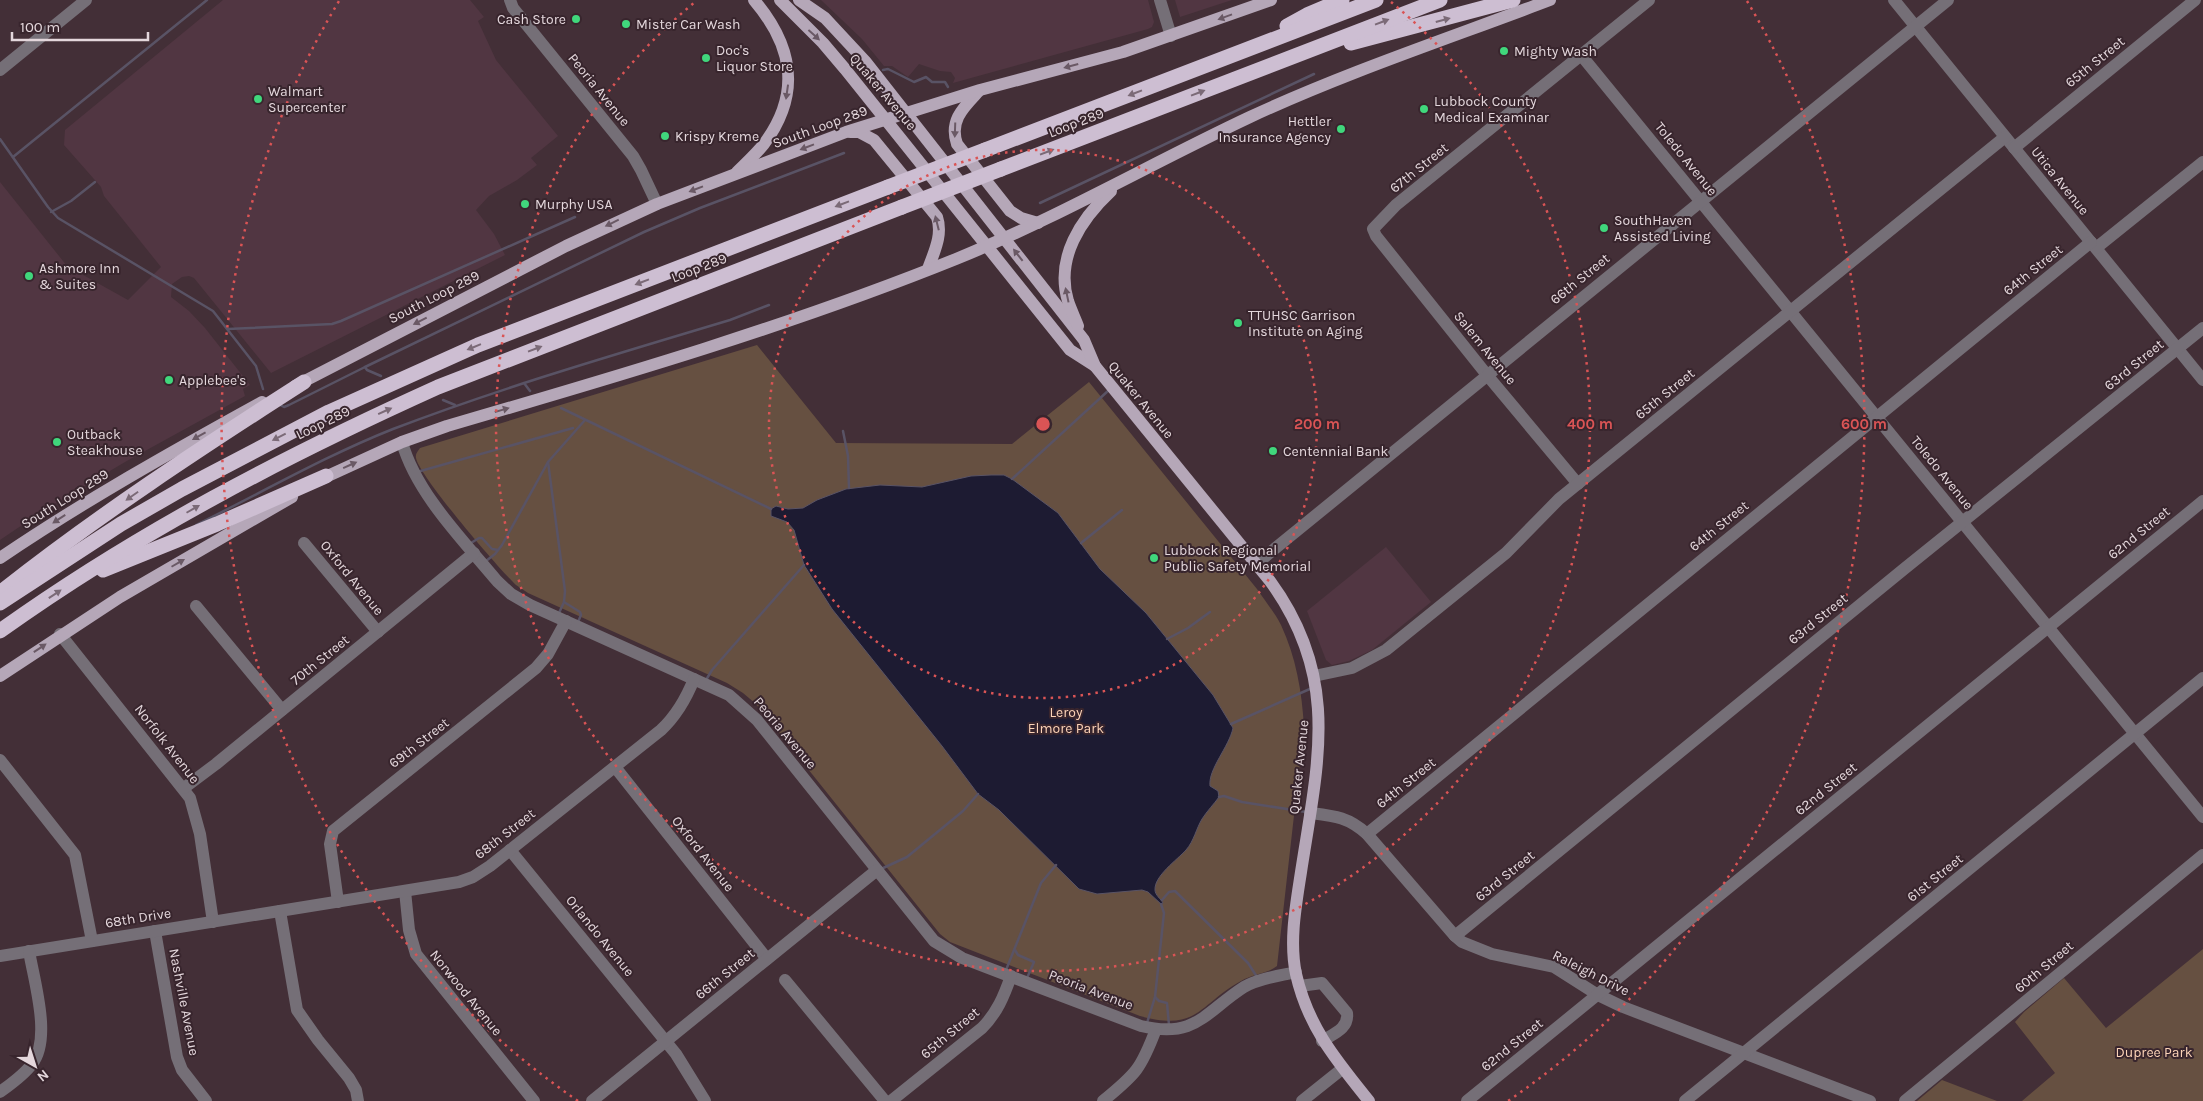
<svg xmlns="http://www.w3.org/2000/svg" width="2203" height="1101" font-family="Karla,sans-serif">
	<rect width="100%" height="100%" fill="#432f37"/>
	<g fill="#513642">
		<path d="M 223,0 L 470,0 L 484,17 L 478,21 L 496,60 L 558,136 L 531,158 L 537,165 L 517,180 L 489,196 L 476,210 L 494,234 L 505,255 L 271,373 L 194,278 L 189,276 L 182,277 L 172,284 L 171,297 L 189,311 L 205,328 L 250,385 L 243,389 L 245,396 L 125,462 L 46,509 L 0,540 L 0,182 L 67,266 L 128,300 L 161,267 L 104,196 L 101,187 L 64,145 L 65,130 Z"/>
		<path d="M 821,0 L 1148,0 L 1154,22 L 1152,27 L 1148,29 L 953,83 L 955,78 L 951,72 L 940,71 L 919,64 L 908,77 L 892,66 L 884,66 L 862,39 Z"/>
		<path d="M 1175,0 L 1232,0 L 1180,17 Z"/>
		<path d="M 1386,547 L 1431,602 L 1372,650 L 1349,661 L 1332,665 L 1326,660 L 1307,611 Z"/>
	</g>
	<g fill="#665041">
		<path d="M 757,345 L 836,443 L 1012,444 L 1089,382 L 1257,589 C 1265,601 1275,613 1281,625 C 1296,657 1302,692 1304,727 L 1277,966 C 1267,974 1252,974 1241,981 C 1198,1005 1198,1032 1140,1016 L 950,942 L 940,934 L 756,704 L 743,693 L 727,683 L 528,593 L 516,585 C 499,569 419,476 416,458 C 415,454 418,451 420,448 Z"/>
		<path d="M 2203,949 L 2203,1101 L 2022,1101 L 2055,1073 L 2015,1022 L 2024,1012 L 2064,978 L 2106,1028 Z"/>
		<path d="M 1942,1080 L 1997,1101 L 1917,1101 Z"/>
	</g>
	<path fill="#1d1b32" stroke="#595365" d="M 991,475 L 1004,475 L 1012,479 L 1058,513 L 1100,569 L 1146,613 L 1213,695 L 1233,728 C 1229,747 1208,769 1210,786 L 1218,791 L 1219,797 C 1214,804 1207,811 1202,819 C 1196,829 1194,841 1186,850 C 1177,860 1154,876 1155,890 C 1155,895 1161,899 1163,903 L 1161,904 L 1148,892 L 1142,890 L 1097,894 L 1079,889 L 999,810 L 978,794 L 942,746 L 832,609 L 804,565 L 794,530 L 787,522 L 771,516 L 771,509 L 776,506 L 788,509 L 803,508 L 817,500 L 846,489 L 880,485 L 922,487 L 971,476 Z"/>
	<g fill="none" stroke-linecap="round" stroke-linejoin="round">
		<g stroke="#595365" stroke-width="2.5">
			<path d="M 883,70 L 888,69 L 914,82 L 926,77 L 932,82 L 945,82 L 948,87"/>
			<path d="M 0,139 L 48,207 L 58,218 L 213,311 L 256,366 L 263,389"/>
			<path d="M 13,157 L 207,0"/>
			<path d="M 1040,203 L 1314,74"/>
			<path d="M 51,212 L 71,201 L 95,182"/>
			<path d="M 228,329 L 332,324 L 341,321 L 575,217"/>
			<path d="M 365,367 L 644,232 L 700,208 L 844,153"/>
			<path d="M 524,383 L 530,391"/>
			<path d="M 443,400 L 455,405"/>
			<path d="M 280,405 L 284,407 L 289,405 L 365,367 L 367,370 L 381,376"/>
			<path d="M 561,408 L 771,509"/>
			<path d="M 843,431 L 848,456 L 849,488"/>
			<path d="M 548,462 L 565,591 L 564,602 L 559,613"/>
			<path d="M 417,472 L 573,428"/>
			<path d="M 1012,479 L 1109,390"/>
			<path d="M 196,525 C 261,493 325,456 393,429 C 503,387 617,354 730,320 L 769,305"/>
			<path d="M 471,543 L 479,538 L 482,538 L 492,549 L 498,550"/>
			<path d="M 1081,543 L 1122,510"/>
			<path d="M 486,561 L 495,554 L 502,545 L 548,462 L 585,420"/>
			<path d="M 564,602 L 580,612 L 581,615 L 578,622"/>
			<path d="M 1167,639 L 1188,628 L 1210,612"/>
			<path d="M 706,680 L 712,670 L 804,565"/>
			<path d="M 1231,724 L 1312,688"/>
			<path d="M 1219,797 L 1224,796 L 1242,802 L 1306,812"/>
			<path d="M 881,869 L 907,857 L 963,811 L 978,794"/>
			<path d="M 1162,900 L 1169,892 L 1175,891 L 1248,963 L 1257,977"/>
			<path d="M 1015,950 L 1018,955 L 1034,962 L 1027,978"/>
			<path d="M 1006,970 L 1041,883 L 1056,865"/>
			<path d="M 1155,997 L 1159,1001 L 1167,1003 L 1169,1025"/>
			<path d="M 1147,1023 L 1155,997 L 1164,913 L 1161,904"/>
		</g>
		<g stroke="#756f77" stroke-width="12">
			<path d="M 510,0 L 513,8 L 633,156 L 641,170 L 657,204"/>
			<path d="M 1160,0 L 1171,36"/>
			<path d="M 1894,0 L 2203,380"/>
			<path d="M 1581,55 L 2203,817"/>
			<path d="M 0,70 L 86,0"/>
			<path d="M 2014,148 L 2195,0"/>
			<path d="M 2096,248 L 2203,162"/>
			<path d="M 402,442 C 416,493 463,540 497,581 L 511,594 L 530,605 L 729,695 L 757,720 L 934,941 L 962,958 L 1141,1026 C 1196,1039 1205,1012 1244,987 C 1260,978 1279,976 1296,972"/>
			<path d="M 1578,484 L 1487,375 L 1376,236 L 1373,229 L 1396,205 L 1649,0"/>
			<path d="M 304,543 L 378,632"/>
			<path d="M 1256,564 L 1948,0"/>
			<path d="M 196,606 L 282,710"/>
			<path d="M 60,634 L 190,798 L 200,834 L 213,922"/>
			<path d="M 1314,676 L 1352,668 L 1386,650 L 1506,553 L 1559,499 L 2005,137"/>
			<path d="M 0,760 L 75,855 L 92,941"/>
			<path d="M 615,767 L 767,959"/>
			<path d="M 184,788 L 216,764 L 474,553"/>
			<path d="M 1310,813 C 1335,816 1348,817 1367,834 L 1455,936 L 1462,942 L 1492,954 L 1554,967 L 1598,995 L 1623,1007 L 1870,1101"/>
			<path d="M 1367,834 L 2091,242"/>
			<path d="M 510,850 L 676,1054 L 705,1101"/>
			<path d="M 405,891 L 409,930 L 416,954 L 534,1101"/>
			<path d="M 338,902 L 330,844 L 333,831 L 536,668 L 548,654 L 566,621"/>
			<path d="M 280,911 L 297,1010 L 318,1040 L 349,1078 L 356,1090 L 358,1101"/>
			<path d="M 155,931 L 177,1057 L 182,1070 L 206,1101"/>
			<path d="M 1455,936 L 1904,569 L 2203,328"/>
			<path d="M 0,956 L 459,882 L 473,877 L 490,866 L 661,730 C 677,715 686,699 694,679"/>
			<path d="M 785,980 L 885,1101"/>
			<path d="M 1300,986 L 1322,983 L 1347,1013 C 1349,1029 1333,1034 1322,1041"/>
			<path d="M 0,1092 C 11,1084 24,1075 32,1064 C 52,1039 34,981 29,951"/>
			<path d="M 592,1101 L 877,870"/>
			<path d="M 891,1101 L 982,1028 C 997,1013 1004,996 1011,976"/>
			<path d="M 1103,1101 C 1136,1074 1141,1069 1156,1029"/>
			<path d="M 1302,1101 L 1342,1069"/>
			<path d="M 1467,1101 L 2203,501"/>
			<path d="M 1685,1101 L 2203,678"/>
			<path d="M 1905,1101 L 2203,855"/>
		</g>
		<g stroke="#b5a7b8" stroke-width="12">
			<path d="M 780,0 L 823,43 L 845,69 L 1070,350 L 1095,366"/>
			<path d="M 799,0 L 825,18 L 865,61 L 1084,340 L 1095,366 L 1270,581 C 1341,678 1318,762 1301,872 C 1296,905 1289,941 1296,974 C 1308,1027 1336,1060 1369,1101"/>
			<path d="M 978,92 C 963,108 949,121 957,144 L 1010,211 L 1021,218 L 1038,223"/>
			<path d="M 850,132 L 859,132 L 874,140 L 937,217 C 943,235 934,252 928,269"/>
			<path d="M 737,172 C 746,163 756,154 764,144 C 802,93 793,46 754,0"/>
			<path d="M 1078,326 C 1075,318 1071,310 1068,301 C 1055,258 1081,219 1111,191"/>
			<path d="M 295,386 L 566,246 L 657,204 L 846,132 L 980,90 L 1123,52 L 1271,0"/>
			<path d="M 319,480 L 402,442 L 447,426 C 619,376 790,326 956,259 C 1057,218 1152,163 1250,117 C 1347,72 1450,38 1550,0"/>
			<path d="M 0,558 C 84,501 173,451 262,402"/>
			<path d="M 0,676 L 120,597 L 292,497"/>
		</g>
		<g stroke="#cdbed2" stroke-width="15">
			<path d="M 1287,26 L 1307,15 L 1342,0"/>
			<path d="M 1351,43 L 1513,0"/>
			<path d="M 985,150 L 1376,0"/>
			<path d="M 1001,169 L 1440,0"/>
			<path d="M 103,570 L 217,524 L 326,476"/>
			<path d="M 1,592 C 97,516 201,448 304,382"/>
			<path d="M 0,603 L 121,524 L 182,489 L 329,412 L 478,345 L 888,187"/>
			<path d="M 0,631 C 137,533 285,456 438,387 L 902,207"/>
		</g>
		<g stroke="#cdbed2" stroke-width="15">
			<path d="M 888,187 L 985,150"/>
			<path d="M 902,207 L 1001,169"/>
		</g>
	</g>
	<defs><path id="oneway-solid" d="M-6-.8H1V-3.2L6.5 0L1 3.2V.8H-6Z" transform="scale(1.25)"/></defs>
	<g fill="#6a5965">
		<use href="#oneway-solid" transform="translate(1225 17) rotate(160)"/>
		<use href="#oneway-solid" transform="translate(814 35) rotate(42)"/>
		<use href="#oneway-solid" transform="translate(1071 66) rotate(165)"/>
		<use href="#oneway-solid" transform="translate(787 92) rotate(98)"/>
		<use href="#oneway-solid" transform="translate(955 130) rotate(92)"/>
		<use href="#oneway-solid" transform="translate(807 147) rotate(159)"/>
		<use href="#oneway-solid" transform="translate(696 189) rotate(159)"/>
		<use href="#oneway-solid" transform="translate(612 223) rotate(154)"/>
		<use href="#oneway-solid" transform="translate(937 223) rotate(-104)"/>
		<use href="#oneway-solid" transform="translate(1018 255) rotate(-128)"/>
		<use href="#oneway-solid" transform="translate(1067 295) rotate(-102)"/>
		<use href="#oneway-solid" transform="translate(420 321) rotate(153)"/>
		<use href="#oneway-solid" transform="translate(502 410) rotate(-16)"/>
		<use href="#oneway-solid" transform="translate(199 436) rotate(151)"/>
		<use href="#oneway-solid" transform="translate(350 465) rotate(-24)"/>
		<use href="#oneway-solid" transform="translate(59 519) rotate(147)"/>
		<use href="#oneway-solid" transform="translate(178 563) rotate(-30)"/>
		<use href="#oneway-solid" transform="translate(40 648) rotate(-34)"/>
	</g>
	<g fill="#7b6a77">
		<use href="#oneway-solid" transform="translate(1443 20) rotate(-15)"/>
		<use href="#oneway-solid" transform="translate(1382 22) rotate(-21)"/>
		<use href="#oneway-solid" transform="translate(1135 93) rotate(159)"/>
		<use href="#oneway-solid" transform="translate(1198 93) rotate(-21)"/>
		<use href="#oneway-solid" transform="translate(1047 152) rotate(-21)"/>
		<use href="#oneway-solid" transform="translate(842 204) rotate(159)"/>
		<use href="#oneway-solid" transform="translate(642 282) rotate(159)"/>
		<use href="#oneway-solid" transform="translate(474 347) rotate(158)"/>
		<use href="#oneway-solid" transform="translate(535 349) rotate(-21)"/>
		<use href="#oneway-solid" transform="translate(385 411) rotate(-24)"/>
		<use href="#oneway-solid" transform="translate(279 437) rotate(153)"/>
		<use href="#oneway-solid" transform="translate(132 496) rotate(145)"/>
		<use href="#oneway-solid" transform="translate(193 509) rotate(-30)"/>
		<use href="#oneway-solid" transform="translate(55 594) rotate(-34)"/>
	</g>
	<g fill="none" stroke="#da5455" stroke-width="2.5" stroke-dasharray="2.5 5">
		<circle cx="1043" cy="424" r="274"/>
		<path d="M1391 2A547 547 0 1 1 695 2"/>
		<path d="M578 1101A821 821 0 0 1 339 1M1747 1A821 821 0 0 1 1508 1101"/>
	</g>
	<g fill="#40d77c" stroke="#38252d" stroke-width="2">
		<circle cx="576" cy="19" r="5"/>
		<circle cx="626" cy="24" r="5"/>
		<circle cx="1504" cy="51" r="5"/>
		<circle cx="706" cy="58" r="5"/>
		<circle cx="258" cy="99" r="5"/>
		<circle cx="1424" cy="109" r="5"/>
		<circle cx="1341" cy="129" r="5"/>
		<circle cx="665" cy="136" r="5"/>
		<circle cx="525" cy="204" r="5"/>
		<circle cx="1604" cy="228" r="5"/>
		<circle cx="29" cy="276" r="5"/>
		<circle cx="1238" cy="323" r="5"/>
		<circle cx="169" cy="380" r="5"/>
		<circle cx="57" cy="442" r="5"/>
		<circle cx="1273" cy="451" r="5"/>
		<circle cx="1154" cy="558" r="5"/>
	</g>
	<g text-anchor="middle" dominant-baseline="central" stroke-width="4" stroke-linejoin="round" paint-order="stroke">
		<g font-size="14" fill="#e4d7dc" stroke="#38252d" text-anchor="start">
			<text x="566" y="19" text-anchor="end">Cash Store</text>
			<text x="636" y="24">Mister Car Wash</text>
			<text x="716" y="50">Doc's<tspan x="716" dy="16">Liquor Store</tspan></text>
			<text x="1514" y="51">Mighty Wash</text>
			<text x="268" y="91">Walmart<tspan x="268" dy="16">Supercenter</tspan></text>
			<text x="1434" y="101">Lubbock County<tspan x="1434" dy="16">Medical Examinar</tspan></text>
			<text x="1331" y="121" text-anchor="end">Hettler<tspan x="1331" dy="16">Insurance Agency</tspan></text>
			<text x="675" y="136">Krispy Kreme</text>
			<text x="535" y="204">Murphy USA</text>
			<text x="1614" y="220">SouthHaven<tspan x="1614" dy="16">Assisted Living</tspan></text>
			<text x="39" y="268">Ashmore Inn<tspan x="39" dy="16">&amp; Suites</tspan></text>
			<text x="1248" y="315">TTUHSC Garrison<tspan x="1248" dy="16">Institute on Aging</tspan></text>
			<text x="179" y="380">Applebee's</text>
			<text x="67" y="434">Outback<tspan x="67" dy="16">Steakhouse</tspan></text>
			<text x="1283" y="451">Centennial Bank</text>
			<text x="1164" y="550">Lubbock Regional<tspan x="1164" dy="16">Public Safety Memorial</tspan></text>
		</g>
		<g font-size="14" fill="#e4d7dc" stroke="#38252d">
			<text transform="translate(2095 62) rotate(-39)">65th Street</text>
			<text transform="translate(599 90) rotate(51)">Peoria Avenue</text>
			<text transform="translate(883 92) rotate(50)">Quaker Avenue</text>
			<text transform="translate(1076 123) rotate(-21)">Loop 289</text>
			<text transform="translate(820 127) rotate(-20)">South Loop 289</text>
			<text transform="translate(1686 159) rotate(51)">Toledo Avenue</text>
			<text transform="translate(1419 168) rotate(-39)">67th Street</text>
			<text transform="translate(2060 181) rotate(51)">Utica Avenue</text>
			<text transform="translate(699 268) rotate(-21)">Loop 289</text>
			<text transform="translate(2033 270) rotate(-39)">64th Street</text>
			<text transform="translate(1580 279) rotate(-39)">66th Street</text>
			<text transform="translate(434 297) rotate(-27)">South Loop 289</text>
			<text transform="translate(1485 348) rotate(51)">Salem Avenue</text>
			<text transform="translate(2134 365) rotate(-39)">63rd Street</text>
			<text transform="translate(1665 394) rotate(-39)">65th Street</text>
			<text transform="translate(1141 400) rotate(51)">Quaker Avenue</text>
			<text transform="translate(323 423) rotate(-26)">Loop 289</text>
			<text transform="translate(1942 473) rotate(51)">Toledo Avenue</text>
			<text transform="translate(65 499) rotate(-32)">South Loop 289</text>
			<text transform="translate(1719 526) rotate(-39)">64th Street</text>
			<text transform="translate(2139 533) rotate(-39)">62nd Street</text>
			<text transform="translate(352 578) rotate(51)">Oxford Avenue</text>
			<text transform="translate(1818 619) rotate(-39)">63rd Street</text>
			<text transform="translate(320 660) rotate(-39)">70th Street</text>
			<text transform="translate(785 733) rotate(50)">Peoria Avenue</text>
			<text transform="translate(419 743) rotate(-38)">69th Street</text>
			<text transform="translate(167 744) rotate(52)">Norfolk Avenue</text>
			<text transform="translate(1299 767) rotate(-84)">Quaker Avenue</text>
			<text transform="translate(1406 783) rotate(-39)">64th Street</text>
			<text transform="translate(1826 789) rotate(-39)">62nd Street</text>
			<text transform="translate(505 834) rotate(-38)">68th Street</text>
			<text transform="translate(703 854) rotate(52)">Oxford Avenue</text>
			<text transform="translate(1505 876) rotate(-39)">63rd Street</text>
			<text transform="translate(1935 878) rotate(-39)">61st Street</text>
			<text transform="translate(138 918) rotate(-9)">68th Drive</text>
			<text transform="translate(600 936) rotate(51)">Orlando Avenue</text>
			<text transform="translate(2044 967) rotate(-40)">60th Street</text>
			<text transform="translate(1591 973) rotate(27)">Raleigh Drive</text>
			<text transform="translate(725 974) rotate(-39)">66th Street</text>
			<text transform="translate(1091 990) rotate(21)">Peoria Avenue</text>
			<text transform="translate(466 993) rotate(51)">Norwood Avenue</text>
			<text transform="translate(184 1002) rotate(79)">Nashville Avenue</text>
			<text transform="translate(950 1033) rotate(-40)">65th Street</text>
			<text transform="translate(1512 1045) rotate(-39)">62nd Street</text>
		</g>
		<g font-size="14" fill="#fdd4b8" stroke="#38252d">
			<text x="1066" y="712">Leroy<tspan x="1066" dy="16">Elmore Park</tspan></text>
			<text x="2154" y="1052">Dupree Park</text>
		</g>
	</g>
	<circle cx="1043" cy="424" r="8" fill="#da5455" stroke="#38252d" stroke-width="2.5"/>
	<g font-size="15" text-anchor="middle" font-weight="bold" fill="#da5455" stroke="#38252d" stroke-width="4" stroke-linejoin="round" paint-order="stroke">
		<text x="1317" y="429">200 m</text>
		<text x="1590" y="429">400 m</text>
		<text x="1864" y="429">600 m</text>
	</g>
	<g transform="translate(35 1066) rotate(141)" stroke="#38252d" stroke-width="4" paint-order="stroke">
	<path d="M0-4L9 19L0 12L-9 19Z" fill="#e4d7dc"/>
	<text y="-8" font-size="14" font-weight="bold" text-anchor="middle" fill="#e4d7dc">N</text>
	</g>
	<path d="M12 32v8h136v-8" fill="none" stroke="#e4d7dc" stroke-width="2.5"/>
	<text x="20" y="32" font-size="15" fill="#e4d7dc" stroke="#38252d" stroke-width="4" paint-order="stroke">100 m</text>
</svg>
